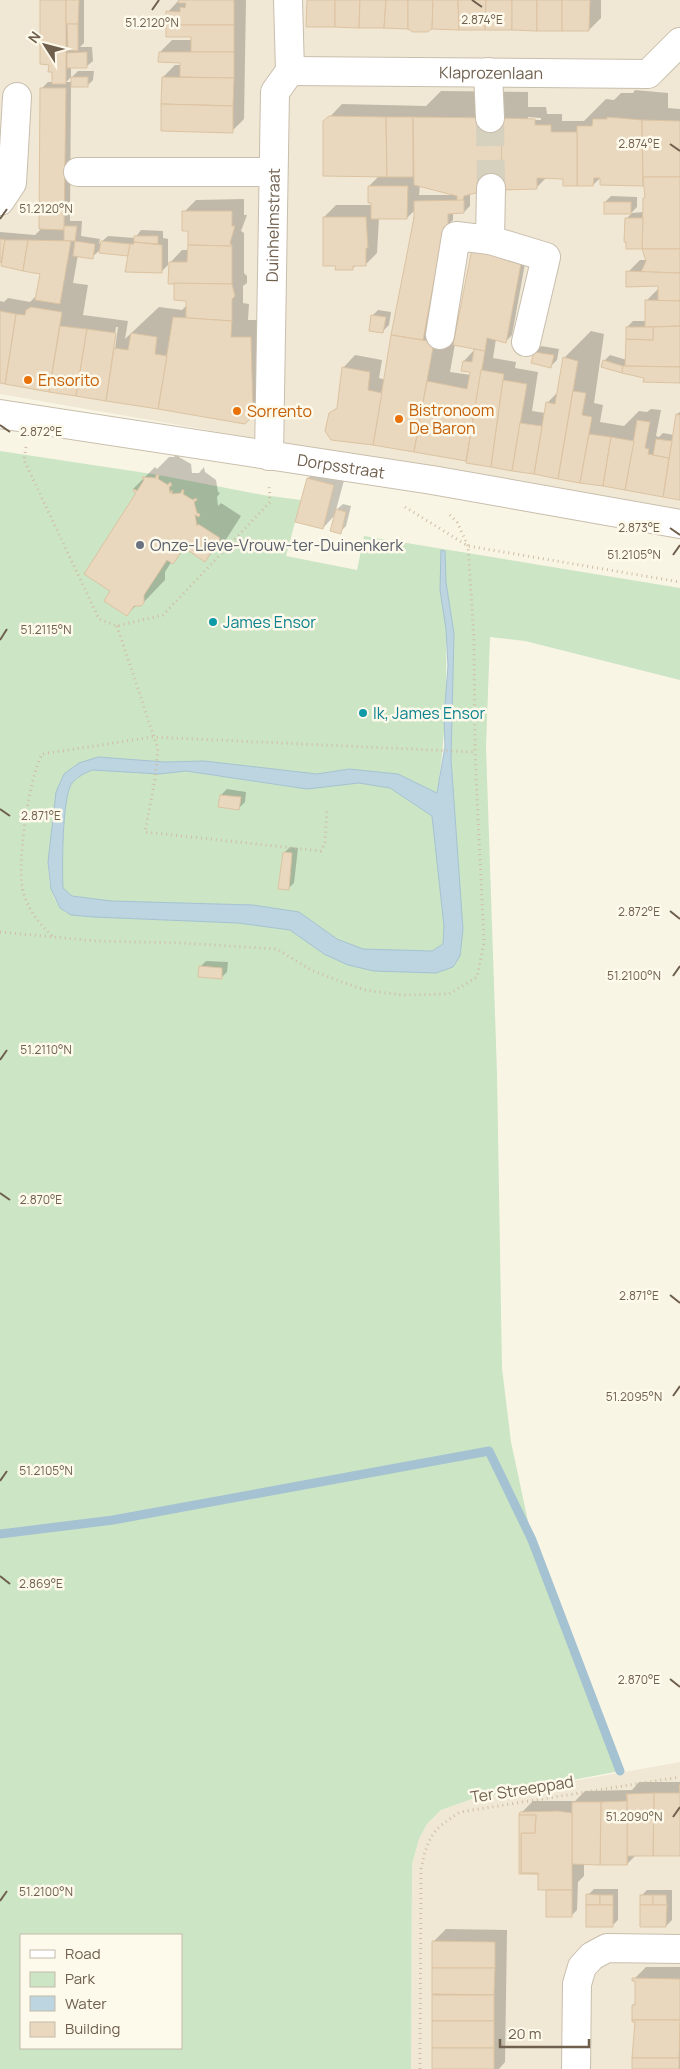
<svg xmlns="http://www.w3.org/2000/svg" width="680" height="2069" font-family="Manrope,sans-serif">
	<rect width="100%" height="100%" fill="#f9f5e5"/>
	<g fill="#f0e8d4">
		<path d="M 0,0 L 680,0 L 680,512 L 0,394 Z"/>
		<path d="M 680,1762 L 680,2069 L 411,2069 L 412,1864 L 419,1839 L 427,1824 L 441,1810 L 472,1799 Z"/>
	</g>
	<g fill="#cce5c5" fill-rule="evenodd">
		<path d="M 0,451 L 159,475 L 263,495 L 301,500 L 286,556 L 357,570 L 364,536 L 680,588 L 680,680 L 525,641 L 490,637 L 486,747 L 497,1073 L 502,1368 L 511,1442 L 532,1540 L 620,1771 L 472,1799 L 441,1810 L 427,1824 L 419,1839 L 412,1864 L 411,2069 L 0,2069 ZM 445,551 L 446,582 L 454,634 L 451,759 L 454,809 L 453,967 L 304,938 L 290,930 L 238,923 L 93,917 C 82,916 67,917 60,907 C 35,878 58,809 64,775 L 98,757 L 165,762 L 204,761 L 317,774 L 349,769 L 398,774 L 437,793 C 450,713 446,632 445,551 ZM 21,1935 L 181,1935 L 181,2048 L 21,2048 Z"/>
		<path d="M 92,770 L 159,774 L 186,771 L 307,789 L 359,783 L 390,788 L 432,816 L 444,926 L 443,944 L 432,951 L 363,949 L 337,939 L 299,912 L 253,905 L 111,901 L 72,896 L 63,888 C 62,869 62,796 72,783 C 77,777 85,773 92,770 Z"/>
	</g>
	<path fill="#bcd5e0" stroke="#a4c2d1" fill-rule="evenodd" d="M 441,550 L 445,551 L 446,582 L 454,634 L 451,759 L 463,929 L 460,956 L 453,967 L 436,973 L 374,971 L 348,965 L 324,954 L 290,930 L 238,923 L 93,917 L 71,915 L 60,908 L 51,889 L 48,862 L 56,792 L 64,774 L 79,763 L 98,757 L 165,762 L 204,761 L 317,774 L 349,769 L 398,774 L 437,793 L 445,746 L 444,717 L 448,666 L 446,629 L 440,590 ZM 92,770 L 159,774 L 186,771 L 307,789 L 359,783 L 390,788 L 432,816 L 444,926 L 443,944 L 432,951 L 363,949 L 337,939 L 299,912 L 253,905 L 111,901 L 72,896 L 63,888 C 62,870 62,796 72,783 C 77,777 85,773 92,770 Z"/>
	<g fill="#0003" fill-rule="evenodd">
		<path d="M 41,0 L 84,0 L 84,43 L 80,47 L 92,47 L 93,61 L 87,66 L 71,67 L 71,77 L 66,82 L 72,82 L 72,77 L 78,71 L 94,71 L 93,80 L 87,86 L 71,86 L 70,221 L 82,221 L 81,236 L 100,239 L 99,244 L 108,236 L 135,238 L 141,230 L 163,231 L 163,238 L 168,239 L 168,265 L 182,250 L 189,250 L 189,230 L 184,212 L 196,200 L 244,199 L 244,215 L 247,215 L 241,231 L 244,233 L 244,273 L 247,276 L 247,283 L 243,286 L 243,303 L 249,304 L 248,320 L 268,320 L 270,398 L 245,422 L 0,382 L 0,301 L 4,302 L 8,298 L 30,302 L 37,295 L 41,273 L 0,261 L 0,232 L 35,235 L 40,230 L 42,88 L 48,82 L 53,82 ZM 101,249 L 129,255 L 162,271 L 170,263 L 176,282 L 187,299 L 187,305 L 182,310 L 159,307 L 125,339 L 128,321 L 83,315 L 88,285 L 73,283 L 78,255 L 92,257 ZM 116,327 L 118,327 L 115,349 L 112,352 Z"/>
		<path d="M 179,0 L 246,0 L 244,119 L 232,131 L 163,77 L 175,65 L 181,65 L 181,61 L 160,52 L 172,40 L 192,40 L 192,36 L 168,12 Z"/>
		<path d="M 308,0 L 601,0 L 601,18 L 589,30 L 409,28 Z"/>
		<path d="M 635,90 L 668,93 L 668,108 L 680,109 L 680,382 L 646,378 L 604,361 L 610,355 L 627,360 L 627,327 L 633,321 L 646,321 L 646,301 L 659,288 L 659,285 L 628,272 L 640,260 L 647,260 L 643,247 L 626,219 L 632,213 L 605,212 L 605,202 L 611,196 L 637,197 L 637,207 L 631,213 L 644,212 L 646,181 L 642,184 L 602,176 L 593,185 L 564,177 L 547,177 L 537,187 L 470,193 L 470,206 L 464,212 L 453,212 L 453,220 L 449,224 L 433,311 L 460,315 L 528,247 L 512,335 L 506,341 L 496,339 L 493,358 L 516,362 L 515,368 L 538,372 L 532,411 L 545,413 L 547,403 L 558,392 L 564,358 L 591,331 L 604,334 L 594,403 L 603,405 L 600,422 L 624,426 L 639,411 L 647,412 L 651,409 L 661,410 L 656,436 L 659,437 L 663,433 L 674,435 L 677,414 L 680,412 L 680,498 L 414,451 L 331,414 L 339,406 L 343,368 L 355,355 L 382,360 L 379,378 L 385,380 L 415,210 L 407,218 L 379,218 L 377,253 L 365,265 L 356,265 L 353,268 L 337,265 L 324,217 L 336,205 L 372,205 L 369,186 L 380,175 L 325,122 L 342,104 L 426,106 L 441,91 L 528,92 L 528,107 L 546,107 L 547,114 L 562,114 L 562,121 L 584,121 L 606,99 L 614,100 L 621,93 L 633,93 ZM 528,117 L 541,118 L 541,120 L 528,120 ZM 420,185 L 454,195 L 419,195 ZM 455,344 L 476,348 L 464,361 L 472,371 L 471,375 L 450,372 Z"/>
		<path d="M 378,310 L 391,312 L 389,325 L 383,331 L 372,316 Z"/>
		<path d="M 541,346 L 559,349 L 557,360 L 551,366 L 533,362 L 535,352 Z"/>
		<path d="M 180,451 L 179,457 L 191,464 L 192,473 L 199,473 L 204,467 L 205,472 L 216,480 L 218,492 L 220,493 L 217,497 L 218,506 L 221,503 L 241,516 L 227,538 L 205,560 L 187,548 L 172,561 L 165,572 L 165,580 L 162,583 L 141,605 L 137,605 L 127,614 L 112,591 L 138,492 L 133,489 L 155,467 L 157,469 L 169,457 L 174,457 Z"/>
		<path d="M 320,466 L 346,473 L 336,510 L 343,504 L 351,506 L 346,526 L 340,532 L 335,515 L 323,528 L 308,478 Z"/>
		<path d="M 227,789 L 246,792 L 245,802 L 239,808 L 220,806 L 221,795 Z"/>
		<path d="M 290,847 L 298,848 L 294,883 L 288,889 L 284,853 Z"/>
		<path d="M 206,961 L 228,962 L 227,972 L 221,978 L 200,967 Z"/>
		<path d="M 639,1782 L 680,1782 L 680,1855 L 636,1855 L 627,1864 L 584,1863 L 584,1876 L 578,1882 L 577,1910 L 571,1916 L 548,1890 L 521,1813 L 533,1801 L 575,1801 L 585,1791 L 632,1790 Z"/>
		<path d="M 594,1889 L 618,1889 L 618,1920 L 612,1926 L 588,1895 Z"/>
		<path d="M 647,1890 L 672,1890 L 672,1920 L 666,1926 L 641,1896 Z"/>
		<path d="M 446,1929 L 507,1930 L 505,2062 L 499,2069 L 433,2069 L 434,1941 Z"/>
		<path d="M 646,1967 L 680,1967 L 680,2069 L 633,2069 L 636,2021 L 633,2005 L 637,2002 L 636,1980 L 634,1979 Z"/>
	</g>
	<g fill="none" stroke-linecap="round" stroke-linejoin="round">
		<path stroke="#a4c2d1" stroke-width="9" d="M 0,1534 L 113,1520 L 489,1451 L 532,1540 L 620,1771"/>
	</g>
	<g fill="#e9d7be" stroke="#dcc3a2">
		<path d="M 40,0 L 66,0 L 66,84 L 52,84 L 52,72 L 48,72 L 49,65 L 40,64 Z"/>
		<path d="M 66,0 L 79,0 L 78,24 L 66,24 Z"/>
		<path d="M 179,0 L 234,0 L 234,25 L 166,25 L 166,11 L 180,12 L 180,7 L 185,8 L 186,3 L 178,3 Z"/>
		<path d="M 307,0 L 335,0 L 335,27 L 306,27 Z"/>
		<path d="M 335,0 L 360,0 L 359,28 L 335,27 Z"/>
		<path d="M 360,0 L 386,0 L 384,28 L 359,28 Z"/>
		<path d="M 386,0 L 408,0 L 408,29 L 384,28 Z"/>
		<path d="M 408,0 L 433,0 L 432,29 L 427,32 L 413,32 L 408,29 Z"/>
		<path d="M 433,0 L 458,0 L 459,30 L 432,29 Z"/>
		<path d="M 458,0 L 486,0 L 485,30 L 459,30 Z"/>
		<path d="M 486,0 L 512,0 L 512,30 L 485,30 Z"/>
		<path d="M 512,0 L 537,0 L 537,31 L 512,30 Z"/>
		<rect x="537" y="0" width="25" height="31"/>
		<path d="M 562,0 L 590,0 L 589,31 L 562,31 Z"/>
		<path d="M 67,24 L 78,24 L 78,51 L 68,50 Z"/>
		<path d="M 166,25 L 234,25 L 234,52 L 191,52 L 191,37 L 166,37 Z"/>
		<path d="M 87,52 L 87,68 L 67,68 L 67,53 Z"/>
		<path d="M 159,52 L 234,52 L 234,78 L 180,77 L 180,63 L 158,62 Z"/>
		<rect x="71" y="77" width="17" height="10"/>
		<path d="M 162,77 L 234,78 L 233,106 L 161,104 Z"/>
		<path d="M 40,88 L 66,88 L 64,230 L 39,229 Z"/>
		<path d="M 161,104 L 233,106 L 233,133 L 161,131 Z"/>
		<path d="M 329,116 L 386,117 L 387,177 L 323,176 L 323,121 Z"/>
		<path d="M 386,117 L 413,117 L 413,177 L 387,177 Z"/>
		<path d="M 413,117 L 502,118 L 502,186 L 464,196 L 463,200 L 457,201 L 457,196 L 414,185 Z"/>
		<path d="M 607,117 L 642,120 L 643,186 L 600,185 L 600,178 L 594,178 L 593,186 L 577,186 L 577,126 L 592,126 L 593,119 L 607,119 Z"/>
		<path d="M 502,118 L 535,119 L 535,125 L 551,125 L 551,132 L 577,132 L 577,186 L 563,186 L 563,179 L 537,178 L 537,189 L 501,190 Z"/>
		<path d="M 642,120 L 680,121 L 680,177 L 643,177 Z"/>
		<path d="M 643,177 L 680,177 L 680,249 L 642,249 L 643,198 L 645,198 Z"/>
		<path d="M 368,186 L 408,186 L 407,219 L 371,219 L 371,203 L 368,203 Z"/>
		<path d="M 464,200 L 464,213 L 448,214 L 448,227 L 444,227 L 423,340 L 391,335 L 414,218 L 414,201 Z"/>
		<rect x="604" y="202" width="27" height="12"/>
		<path d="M 182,211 L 232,211 L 232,226 L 235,226 L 230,243 L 232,246 L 188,245 L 188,231 L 182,231 Z"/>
		<path d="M 323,217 L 366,217 L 368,248 L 366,248 L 366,266 L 353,266 L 353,270 L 335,270 L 336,266 L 323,266 Z"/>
		<path d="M 625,218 L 643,218 L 642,249 L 626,249 L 626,242 L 624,242 Z"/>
		<path d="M 64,226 L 77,226 L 75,241 L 64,241 Z"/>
		<path d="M 134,236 L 158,236 L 158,244 L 134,242 Z"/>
		<path d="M 0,239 L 5,240 L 1,263 L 0,262 Z"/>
		<path d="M 5,240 L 28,240 L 23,271 L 1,266 Z"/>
		<path d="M 28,240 L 71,241 L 60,304 L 35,300 L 40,274 L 23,271 Z"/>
		<path d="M 75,241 L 95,244 L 93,259 L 73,256 Z"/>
		<path d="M 101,241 L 130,244 L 128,256 L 99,253 Z"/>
		<path d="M 134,242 L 162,245 L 162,273 L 125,272 L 130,244 L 134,244 Z"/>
		<path d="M 473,244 L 523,253 L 506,343 L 487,338 L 485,351 L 453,345 Z"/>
		<path d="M 188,245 L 232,246 L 232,284 L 168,284 L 169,262 L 187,262 Z"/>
		<path d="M 642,249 L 680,249 L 680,273 L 641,272 L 646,261 Z"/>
		<path d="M 626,271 L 680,273 L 680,301 L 658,301 L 658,286 L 626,287 Z"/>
		<path d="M 174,283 L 232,284 L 235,296 L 232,299 L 232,321 L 186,318 L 186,301 L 174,300 Z"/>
		<path d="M 645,300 L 680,301 L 680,326 L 645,327 Z"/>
		<path d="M 31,307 L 62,312 L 49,392 L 5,384 L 16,314 L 25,315 L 26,310 Z"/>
		<path d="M 0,311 L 16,314 L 5,384 L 0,383 Z"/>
		<path d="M 371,315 L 386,317 L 383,333 L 369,331 Z"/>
		<path d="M 173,317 L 232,321 L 231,337 L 251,337 L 253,416 L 245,424 L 158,409 Z"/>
		<path d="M 60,326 L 87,329 L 76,396 L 49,392 Z"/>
		<path d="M 680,326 L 680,367 L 625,366 L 626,339 L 653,340 L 653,327 Z"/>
		<path d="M 626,327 L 653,327 L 653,340 L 626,339 Z"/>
		<path d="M 87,329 L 116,333 L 106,401 L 76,396 Z"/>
		<path d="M 131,333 L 157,337 L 155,354 L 167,356 L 158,409 L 106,401 L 114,348 L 128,350 Z"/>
		<path d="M 391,335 L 434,342 L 414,452 L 373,445 Z"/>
		<path d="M 474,349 L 485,351 L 466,461 L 414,452 L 427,381 L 467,389 L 470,372 L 461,371 L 463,361 L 472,362 Z"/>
		<path d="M 534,352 L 554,355 L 551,368 L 531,363 Z"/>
		<path d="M 563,357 L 578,361 L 558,479 L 534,474 L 546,402 L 555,404 Z"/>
		<path d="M 603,360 L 623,366 L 622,373 L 601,367 Z"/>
		<path d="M 623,366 L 680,367 L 680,383 L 643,382 L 644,378 L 622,373 Z"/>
		<path d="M 342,367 L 370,372 L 368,390 L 382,393 L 373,445 L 331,440 L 325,431 L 329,413 L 337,408 Z"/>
		<path d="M 481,370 L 504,374 L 491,467 L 466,463 Z"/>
		<path d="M 503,380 L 527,384 L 512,471 L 491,467 Z"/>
		<path d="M 573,391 L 586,393 L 582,415 L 592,417 L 580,483 L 558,479 Z"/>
		<path d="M 676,414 L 680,415 L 680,500 L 663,497 Z"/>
		<path d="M 637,420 L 650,422 L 645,448 L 649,449 L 648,454 L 669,458 L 663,497 L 625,490 Z"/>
		<path d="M 520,423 L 542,426 L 534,474 L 512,471 Z"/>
		<path d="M 589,434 L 611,437 L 603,486 L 580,483 Z"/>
		<path d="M 611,437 L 634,441 L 625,490 L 603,486 Z"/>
		<path d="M 656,439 L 672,441 L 669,458 L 653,455 Z"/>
		<path d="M 156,475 L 159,475 L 158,479 L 168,485 L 170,482 L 172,485 L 169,487 L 170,493 L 172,490 L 172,494 L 181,493 L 182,490 L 184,490 L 183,494 L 193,500 L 196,498 L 197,500 L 194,502 L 197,513 L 200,514 L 199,517 L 195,515 L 197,526 L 198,524 L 220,538 L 205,562 L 183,547 L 184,544 L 180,541 L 174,550 L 180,554 L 173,564 L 167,560 L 144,595 L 144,603 L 141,606 L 134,606 L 127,616 L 104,601 L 110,591 L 84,574 L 136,493 L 133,491 L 134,489 L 137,491 L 144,480 L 142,477 L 156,478 Z"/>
		<path d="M 307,478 L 334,485 L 323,529 L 295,522 Z"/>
		<path d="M 336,509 L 346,512 L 341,534 L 330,531 Z"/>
		<path d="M 220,795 L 241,797 L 239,810 L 218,807 Z"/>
		<path d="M 283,852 L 292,853 L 289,890 L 278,889 Z"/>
		<path d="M 199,966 L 222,968 L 222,979 L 198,977 Z"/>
		<path d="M 679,1785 L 680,1785 L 680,1856 L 653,1856 L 654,1793 L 680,1793 Z"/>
		<path d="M 654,1793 L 653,1856 L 628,1856 L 627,1865 L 627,1794 Z"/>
		<path d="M 626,1794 L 627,1794 L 627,1865 L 600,1865 L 601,1802 L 627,1801 Z"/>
		<path d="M 572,1802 L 601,1802 L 600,1865 L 572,1864 Z"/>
		<path d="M 558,1811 L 572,1813 L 572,1890 L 538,1890 L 538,1873 L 521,1873 L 521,1833 L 535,1833 L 536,1815 L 519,1815 L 520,1812 Z"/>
		<path d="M 519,1815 L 536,1815 L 535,1833 L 521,1833 L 521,1873 L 539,1874 L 519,1874 Z"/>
		<rect x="546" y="1890" width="26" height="27"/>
		<path d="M 586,1894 L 600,1895 L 600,1905 L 586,1905 Z"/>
		<rect x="600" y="1895" width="13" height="10"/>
		<rect x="640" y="1895" width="13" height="10"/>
		<path d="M 653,1895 L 666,1895 L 667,1905 L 653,1905 Z"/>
		<rect x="586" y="1905" width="27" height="22"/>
		<path d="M 640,1905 L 667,1905 L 666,1927 L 640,1927 Z"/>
		<path d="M 432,1941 L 495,1942 L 495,1968 L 432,1968 Z"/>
		<path d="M 432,1968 L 495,1968 L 494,1995 L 432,1994 Z"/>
		<path d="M 632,1978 L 680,1979 L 680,2020 L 632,2020 L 632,2005 L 635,2005 L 635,1981 L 632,1981 Z"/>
		<rect x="432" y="1995" width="62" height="26"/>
		<path d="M 632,2020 L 680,2020 L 679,2058 L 632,2058 L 635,2022 L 632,2022 Z"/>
		<rect x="432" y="2021" width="62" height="27"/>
		<rect x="432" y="2048" width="62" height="21"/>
		<rect x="632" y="2058" width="47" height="11"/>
	</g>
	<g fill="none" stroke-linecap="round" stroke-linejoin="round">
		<path stroke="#d6d0bf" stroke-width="28" stroke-dasharray="28 14" stroke-linecap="butt" d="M 490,118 L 491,188"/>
		<g stroke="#c9bead" stroke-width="30">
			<g id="minor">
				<path id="s1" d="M 290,71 L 648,74 L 680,42"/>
				<path d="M 488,72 L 490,118"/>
				<path d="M 78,172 L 273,172"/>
				<path d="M 0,201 L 12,183 L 17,97"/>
				<path d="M 490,240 L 546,257 L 526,342"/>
				<path d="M 440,335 L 456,236 L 490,240 L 491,188"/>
				<path id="s2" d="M 0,414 L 432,480 L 680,524"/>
				<path id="s3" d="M 269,456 L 275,92 L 290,71 L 288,0"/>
				<path d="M 576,2069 L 577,1984 L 582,1967 L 592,1956 L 607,1948 L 680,1949"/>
			</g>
		</g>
		<g stroke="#d0bda4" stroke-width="3" stroke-dasharray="1 4" stroke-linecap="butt">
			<path d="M 26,447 L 24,460 L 99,619 L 117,626 L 163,615 L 270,502 L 269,484"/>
			<path d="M 405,507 L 468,546 L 680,582"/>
			<path d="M 117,626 L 158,749 L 155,779 L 145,832 L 321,851 L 325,842 L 327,809"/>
			<path d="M 0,932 L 96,941 L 183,943 L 277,949 L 313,971 L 364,990 L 403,995 L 449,994 L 477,977 L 484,943 L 475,752 L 474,640 L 468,546 L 457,522 L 448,513"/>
			<path d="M 52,936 C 39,923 30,913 24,895 C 15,868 29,779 42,754 L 152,737 L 475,752"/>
			<path d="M 420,2069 L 421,1869 C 428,1836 432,1830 460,1812 L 680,1777"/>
		</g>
		<use href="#minor" stroke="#fff" stroke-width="28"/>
	</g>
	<path fill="none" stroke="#6f5f4d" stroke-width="2" d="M 472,0 L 482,7M 152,10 L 159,0M 670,144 L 680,151M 0,219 L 7,209M 0,425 L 10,432M 670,528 L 680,535M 673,555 L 680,545M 0,640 L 7,629M 0,809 L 10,816M 670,911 L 680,919M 673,976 L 680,966M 0,1060 L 7,1050M 0,1193 L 10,1200M 670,1295 L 680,1303M 673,1396 L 680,1386M 0,1481 L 7,1471M 0,1576 L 10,1584M 670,1679 L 680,1687M 673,1817 L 680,1807M 0,1901 L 7,1891"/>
	<g fill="#e8710a" stroke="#fdf9eb" stroke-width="2">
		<circle cx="28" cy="380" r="5"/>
		<circle cx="237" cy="411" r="5"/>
		<circle cx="399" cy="419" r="5"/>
	</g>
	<circle fill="#6b7280" stroke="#fdf9eb" stroke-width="2" cx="140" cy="545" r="5"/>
	<g fill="#0f9aa8" stroke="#fdf9eb" stroke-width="2">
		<circle cx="213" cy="622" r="5"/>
		<circle cx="363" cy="713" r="5"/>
	</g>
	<g text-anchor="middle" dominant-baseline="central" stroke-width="5" stroke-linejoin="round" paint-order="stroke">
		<g font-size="16" fill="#6f5f4d" stroke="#fdf9eb">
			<text stroke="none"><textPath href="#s1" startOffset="201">Klaprozenlaan</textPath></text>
			<text stroke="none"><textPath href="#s3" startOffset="231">Duinhelmstraat</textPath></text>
			<text stroke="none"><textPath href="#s2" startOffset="345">Dorpsstraat</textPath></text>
			<text transform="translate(522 1789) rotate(-9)">Ter Streeppad</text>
		</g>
		<g font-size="16" fill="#c56008" stroke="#fdf9eb" text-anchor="start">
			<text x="38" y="380">Ensorito</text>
			<text x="409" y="410">Bistronoom<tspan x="409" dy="18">De Baron</tspan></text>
			<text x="247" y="411">Sorrento</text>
		</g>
		<g font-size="16" fill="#5b616d" stroke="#fdf9eb" text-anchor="start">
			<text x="150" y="545">Onze-Lieve-Vrouw-ter-Duinenkerk</text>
		</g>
		<g font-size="16" fill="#0d838f" stroke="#fdf9eb" text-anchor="start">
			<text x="223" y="622">James Ensor</text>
			<text x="373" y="713">Ik, James Ensor</text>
		</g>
	</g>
	<g font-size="12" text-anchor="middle" fill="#6f5f4d" stroke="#fdf9eb" stroke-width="5" stroke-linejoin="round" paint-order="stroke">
		<text x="482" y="24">2.874°E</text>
		<text x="152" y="27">51.2120°N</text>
		<text x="639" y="148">2.874°E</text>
		<text x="46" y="213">51.2120°N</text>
		<text x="41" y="436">2.872°E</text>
		<text x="639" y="532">2.873°E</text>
		<text x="634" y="559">51.2105°N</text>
		<text x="46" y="634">51.2115°N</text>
		<text x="41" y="820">2.871°E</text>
		<text x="639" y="916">2.872°E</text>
		<text x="634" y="980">51.2100°N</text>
		<text x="46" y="1054">51.2110°N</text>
		<text x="41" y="1204">2.870°E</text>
		<text x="639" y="1300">2.871°E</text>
		<text x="634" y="1401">51.2095°N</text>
		<text x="46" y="1475">51.2105°N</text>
		<text x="41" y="1588">2.869°E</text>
		<text x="639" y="1684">2.870°E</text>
		<text x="634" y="1821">51.2090°N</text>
		<text x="46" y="1896">51.2100°N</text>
	</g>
	<rect x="20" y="1934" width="162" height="115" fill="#fdf9eb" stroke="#c4bbac"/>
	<rect x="30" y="1950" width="25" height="8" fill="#ffffff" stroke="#c4bbac"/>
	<text x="65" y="1959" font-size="15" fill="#6f5f4d">Road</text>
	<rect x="30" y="1972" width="25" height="15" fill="#cce5c5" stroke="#c4bbac"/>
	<text x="65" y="1984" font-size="15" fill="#6f5f4d">Park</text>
	<rect x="30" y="1996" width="25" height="15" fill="#bcd5e0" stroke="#c4bbac"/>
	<text x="65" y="2009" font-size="15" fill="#6f5f4d">Water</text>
	<rect x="30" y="2022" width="25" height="15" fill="#e9d7be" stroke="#c4bbac"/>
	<text x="65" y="2034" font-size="15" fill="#6f5f4d">Building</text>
	<g transform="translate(45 45) rotate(306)" stroke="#fdf9eb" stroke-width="4" paint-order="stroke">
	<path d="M0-4L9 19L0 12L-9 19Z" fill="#6f5f4d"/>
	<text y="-8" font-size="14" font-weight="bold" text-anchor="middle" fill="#6f5f4d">N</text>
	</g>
	<path d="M500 2039v8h89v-8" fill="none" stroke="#6f5f4d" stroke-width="2.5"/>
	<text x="508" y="2039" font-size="15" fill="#6f5f4d" stroke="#fdf9eb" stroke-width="4" paint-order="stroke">20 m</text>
</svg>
